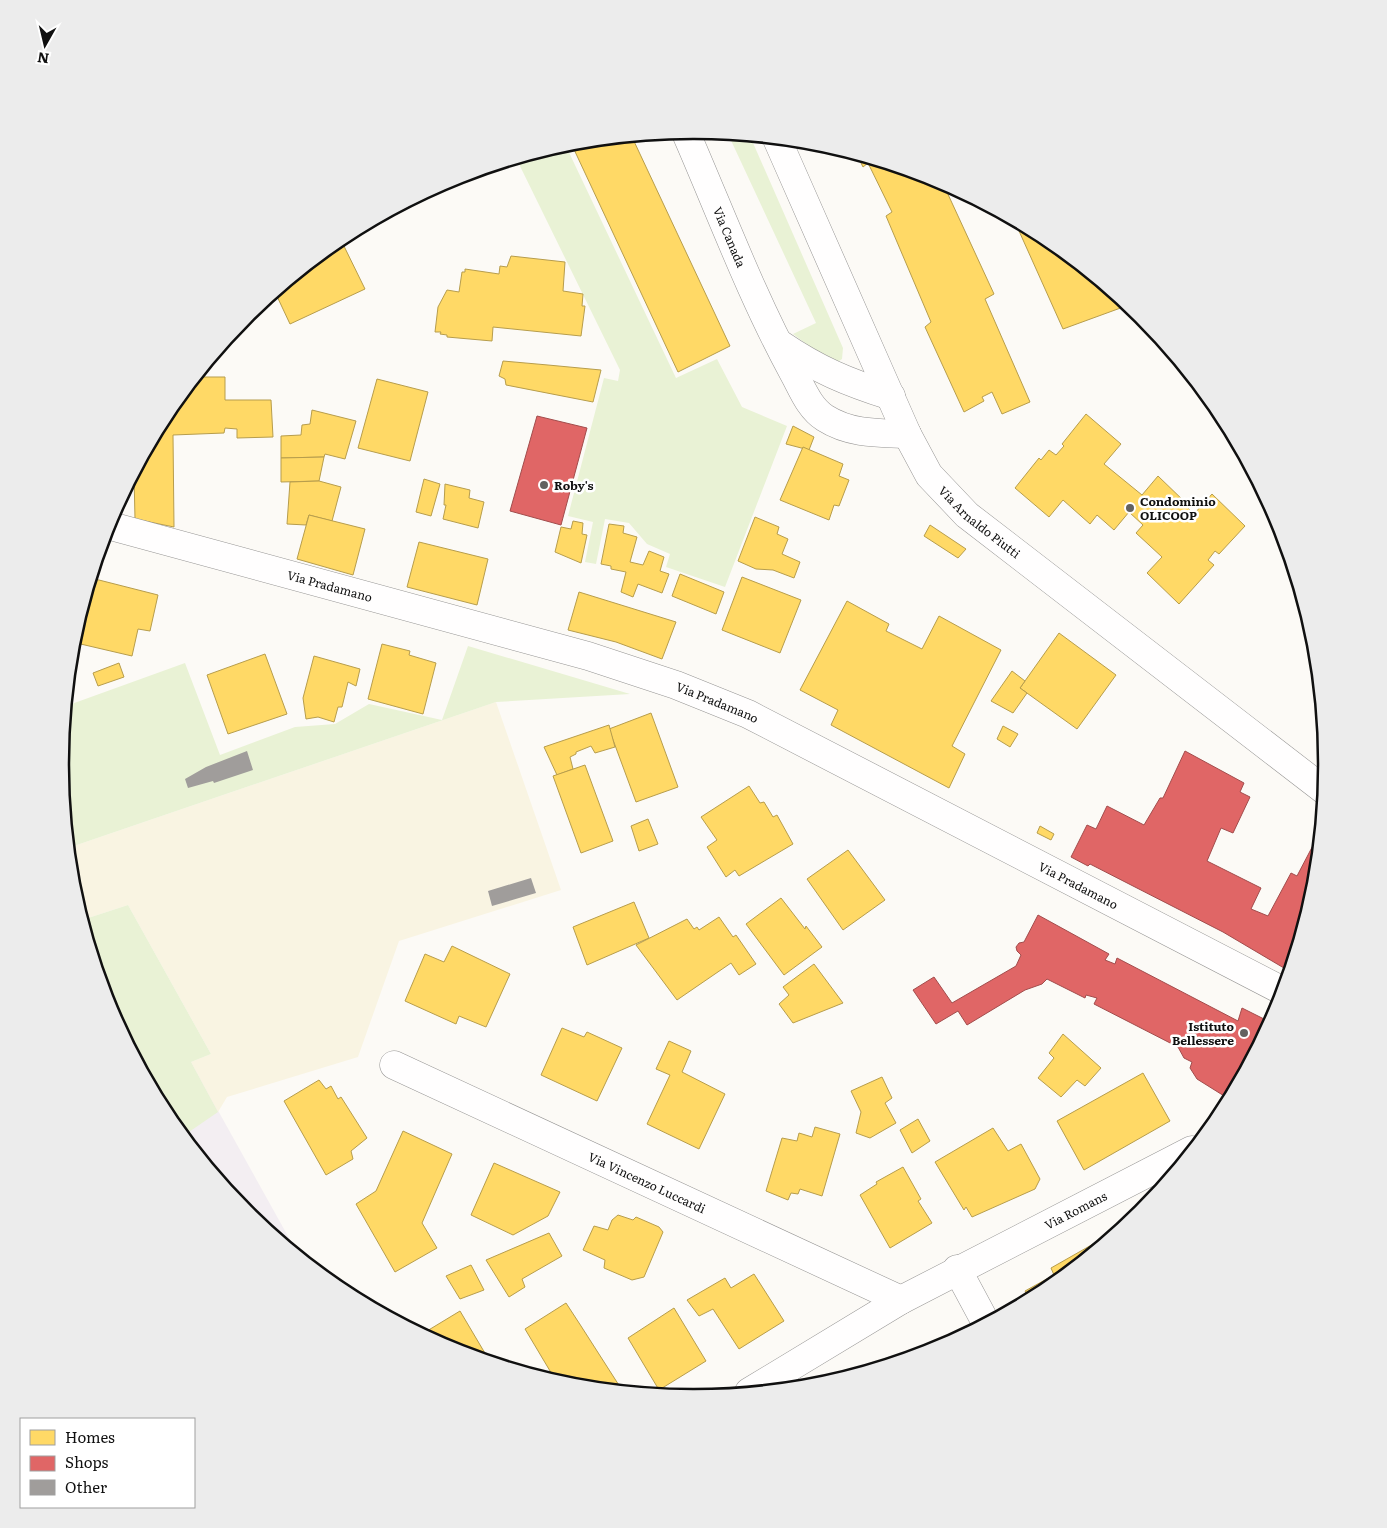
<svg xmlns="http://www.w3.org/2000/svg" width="1387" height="1528" font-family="Literata,serif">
	<rect width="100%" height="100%" fill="#fcfaf6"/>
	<path fill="#f3eef2" d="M 82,920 L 191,1062 L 299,1256 L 245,1212 L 167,1116 L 108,1006 Z"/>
	<path fill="#f9f4e2" d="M 496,702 L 561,890 L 399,941 L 358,1057 L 227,1097 L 218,1112 L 191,1062 L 211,1054 L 128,905 L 82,920 L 72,887 L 68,848 Z"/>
	<g fill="#e9f2d5">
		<path d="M 728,134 L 750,136 L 843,348 L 842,359 L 836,363 L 830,362 L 793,334 L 816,323 Z"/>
		<path d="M 565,144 L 676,378 L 717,359 L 742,407 L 787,426 L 725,587 L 666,567 L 670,554 L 647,544 L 629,523 L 605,519 L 596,564 L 585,562 L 593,522 L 568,516 L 604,378 L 618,381 L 620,370 L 517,160 Z"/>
		<path d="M 468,646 L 630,694 L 496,702 L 68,848 L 60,764 L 66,706 L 185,663 L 220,755 L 295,727 L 335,724 L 369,704 L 442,720 Z"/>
		<path d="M 128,905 L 211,1054 L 191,1062 L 218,1112 L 183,1136 L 167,1116 L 108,1006 L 82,920 Z"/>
	</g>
	<g fill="#ffd966" stroke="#b79d4c">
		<path d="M 632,137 L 730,346 L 678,372 L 571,143 Z"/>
		<path d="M 857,155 L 936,179 L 951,187 L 946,190 L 994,294 L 985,299 L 1030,402 L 1002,414 L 992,392 L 982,397 L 984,401 L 964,412 L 925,327 L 931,322 L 886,216 L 892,212 L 868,163 L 863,167 Z"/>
		<path d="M 1015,222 L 1046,237 L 1124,302 L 1126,306 L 1063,329 Z"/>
		<path d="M 340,238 L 365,289 L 290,324 L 275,292 Z"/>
		<path d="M 511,256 L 565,262 L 563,291 L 583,294 L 582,306 L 585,306 L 581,336 L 493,327 L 492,341 L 447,337 L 447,335 L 440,334 L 441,332 L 435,332 L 438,307 L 447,290 L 459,292 L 462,272 L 465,272 L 465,269 L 499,274 L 500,266 L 507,267 Z"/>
		<path d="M 503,361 L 548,365 L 601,370 L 593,402 L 506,385 L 505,379 L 499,376 Z"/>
		<path d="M 195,377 L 225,377 L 225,400 L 271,400 L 273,437 L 237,438 L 237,429 L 225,428 L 224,433 L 173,435 L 174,527 L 135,519 L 134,473 L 167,412 Z"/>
		<path d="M 377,379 L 428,392 L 410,461 L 358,448 Z"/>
		<path d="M 312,410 L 356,421 L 345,459 L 325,454 L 324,457 L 281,458 L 281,436 L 301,435 L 302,425 L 310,424 Z"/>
		<path d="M 1086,414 L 1121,444 L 1104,464 L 1142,495 L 1158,476 L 1186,503 L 1185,505 L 1194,514 L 1212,494 L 1245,526 L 1219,554 L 1215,551 L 1208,560 L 1214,565 L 1179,604 L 1147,573 L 1162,557 L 1136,533 L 1143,525 L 1129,512 L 1114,530 L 1097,515 L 1090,524 L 1063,500 L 1049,517 L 1015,488 L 1039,458 L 1041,460 L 1049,450 L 1056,455 L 1064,446 L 1062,444 Z"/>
		<path d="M 793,426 L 814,437 L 809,450 L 786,444 Z"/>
		<path d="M 803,447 L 843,464 L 839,476 L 849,480 L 839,506 L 834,505 L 829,520 L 780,500 Z"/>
		<path d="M 324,457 L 319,481 L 281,482 L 281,458 Z"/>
		<path d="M 424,479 L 440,484 L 431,516 L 416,512 Z"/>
		<path d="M 319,481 L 341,487 L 332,521 L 309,515 L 306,525 L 287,524 L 290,482 Z"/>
		<path d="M 445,484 L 470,490 L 469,498 L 484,502 L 478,528 L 443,519 L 446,505 L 444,505 Z"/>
		<path d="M 309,515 L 365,529 L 353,575 L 297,559 Z"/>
		<path d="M 755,517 L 779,527 L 777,534 L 788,539 L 782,554 L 800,562 L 794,578 L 773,570 L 756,569 L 738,561 Z"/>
		<path d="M 573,521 L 583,523 L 582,534 L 587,535 L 581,563 L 555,552 L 561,527 L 571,529 Z"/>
		<path d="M 609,524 L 624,526 L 623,533 L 637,537 L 630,562 L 643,565 L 649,551 L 664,557 L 660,571 L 669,574 L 662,593 L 638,584 L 633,597 L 621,592 L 626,572 L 611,569 L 611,566 L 601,564 Z"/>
		<path d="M 930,525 L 966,549 L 958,558 L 924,536 Z"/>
		<path d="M 419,542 L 488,559 L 477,605 L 407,587 Z"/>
		<path d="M 680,574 L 724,592 L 716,614 L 672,596 Z"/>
		<path d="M 742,577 L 801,600 L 780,653 L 722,630 Z"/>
		<path d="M 95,579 L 158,595 L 150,631 L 138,629 L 132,656 L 72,642 L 83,606 L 89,607 Z"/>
		<path d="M 579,592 L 676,622 L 662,659 L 616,642 L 568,630 Z"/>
		<path d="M 847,601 L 889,624 L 886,631 L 922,649 L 939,616 L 1001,650 L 952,746 L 965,754 L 949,788 L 831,725 L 838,710 L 800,690 Z"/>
		<path d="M 1059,633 L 1116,675 L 1077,729 L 1020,688 Z"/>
		<path d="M 382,644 L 410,651 L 409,655 L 436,663 L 423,714 L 368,699 Z"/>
		<path d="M 265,654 L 287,714 L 228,734 L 207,675 Z"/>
		<path d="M 314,656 L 360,669 L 356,686 L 348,682 L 342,707 L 338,707 L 334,722 L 318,717 L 306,719 L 303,698 Z"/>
		<path d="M 119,663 L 124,677 L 98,686 L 93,673 Z"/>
		<path d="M 1012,671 L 1025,681 L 1020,688 L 1027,693 L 1013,713 L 991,701 Z"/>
		<path d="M 651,713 L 678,787 L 636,802 L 609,729 Z"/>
		<path d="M 609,725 L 615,747 L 595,753 L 591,746 L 576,752 L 576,754 L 570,757 L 573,769 L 557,775 L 544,747 Z"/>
		<path d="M 1003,726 L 1018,734 L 1010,747 L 997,739 Z"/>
		<path d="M 585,765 L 613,841 L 581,853 L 553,776 Z"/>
		<path d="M 749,786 L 760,803 L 764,802 L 773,817 L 777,815 L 793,844 L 739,876 L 735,870 L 726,877 L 707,847 L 717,840 L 701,817 Z"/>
		<path d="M 648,819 L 658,844 L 639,851 L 631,826 Z"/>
		<path d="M 1040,826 L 1054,834 L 1051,840 L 1037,833 Z"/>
		<path d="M 848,850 L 885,900 L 843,930 L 807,879 Z"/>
		<path d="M 781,898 L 805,929 L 806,926 L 822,947 L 784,975 L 746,924 Z"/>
		<path d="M 634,902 L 649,938 L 587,965 L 573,927 Z"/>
		<path d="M 719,917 L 733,937 L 736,935 L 756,964 L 739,975 L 731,963 L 677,1000 L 636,945 L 687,919 L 694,929 L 697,927 L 699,930 Z"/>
		<path d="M 452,946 L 510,974 L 486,1027 L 459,1016 L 456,1024 L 405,1001 L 425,954 L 444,962 Z"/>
		<path d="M 814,964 L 843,1003 L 793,1023 L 779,1004 L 789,995 L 783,987 Z"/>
		<path d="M 562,1028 L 584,1037 L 587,1032 L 622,1048 L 597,1101 L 541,1075 Z"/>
		<path d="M 1063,1034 L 1101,1068 L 1085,1086 L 1077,1080 L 1061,1097 L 1038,1078 L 1054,1058 L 1049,1053 Z"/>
		<path d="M 669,1041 L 691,1051 L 682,1072 L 725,1094 L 699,1149 L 647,1124 L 670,1075 L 656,1069 Z"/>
		<path d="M 1143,1073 L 1170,1121 L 1084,1170 L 1057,1121 Z"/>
		<path d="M 882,1077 L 892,1098 L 885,1103 L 896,1123 L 870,1138 L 856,1133 L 861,1112 L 851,1091 Z"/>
		<path d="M 319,1080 L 326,1089 L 331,1086 L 338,1099 L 341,1097 L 367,1138 L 351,1151 L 353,1159 L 326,1175 L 284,1101 Z"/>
		<path d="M 918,1119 L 930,1141 L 912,1153 L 900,1130 Z"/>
		<path d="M 815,1127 L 840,1134 L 822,1196 L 800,1189 L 798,1194 L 791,1193 L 788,1200 L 766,1191 L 782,1138 L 797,1141 L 799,1133 L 812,1137 Z"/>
		<path d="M 993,1128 L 1008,1151 L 1021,1144 L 1040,1179 L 1035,1189 L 972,1217 L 966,1207 L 964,1210 L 935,1162 Z"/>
		<path d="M 403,1131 L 452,1154 L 422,1223 L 437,1248 L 395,1272 L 356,1204 L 376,1191 Z"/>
		<path d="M 494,1163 L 560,1192 L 548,1216 L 513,1235 L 471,1215 Z"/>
		<path d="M 903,1167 L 921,1199 L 918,1201 L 932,1223 L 890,1248 L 860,1195 L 877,1184 L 876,1182 Z"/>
		<path d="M 618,1215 L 633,1220 L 636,1217 L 659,1227 L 663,1232 L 644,1277 L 632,1280 L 604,1268 L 605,1260 L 583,1250 L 594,1226 L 608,1230 L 612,1220 Z"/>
		<path d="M 549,1233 L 562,1256 L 522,1279 L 525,1287 L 509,1297 L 486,1260 Z"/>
		<path d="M 1102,1239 L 1104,1243 L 1045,1291 L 1030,1299 L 1025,1291 L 1054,1275 L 1051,1268 Z"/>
		<path d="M 471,1265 L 484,1290 L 460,1299 L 446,1276 Z"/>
		<path d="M 754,1274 L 784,1321 L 739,1349 L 713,1309 L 699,1316 L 687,1300 L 725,1278 L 731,1288 Z"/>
		<path d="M 566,1303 L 581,1326 L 622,1390 L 570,1385 L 556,1381 L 525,1329 Z"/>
		<path d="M 674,1308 L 706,1361 L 659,1390 L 628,1338 Z"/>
		<path d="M 460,1311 L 489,1360 L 489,1361 L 451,1349 L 422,1334 Z"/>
	</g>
	<g fill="#e06666" stroke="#a24c4c">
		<path d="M 537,416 L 587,428 L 561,525 L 510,511 Z"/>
		<path d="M 1185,751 L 1244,783 L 1240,792 L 1250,797 L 1233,833 L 1221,828 L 1207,861 L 1261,888 L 1251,909 L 1268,916 L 1291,873 L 1297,876 L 1320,832 L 1315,888 L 1289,971 L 1223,932 L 1090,864 L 1088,866 L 1071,857 L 1087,825 L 1096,829 L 1107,806 L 1144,825 L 1160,798 L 1163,798 Z"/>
		<path d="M 1038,915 L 1109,954 L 1105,960 L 1115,964 L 1117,958 L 1238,1021 L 1242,1008 L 1270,1022 L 1229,1099 L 1197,1079 L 1190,1068 L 1192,1062 L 1184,1058 L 1178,1047 L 1094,1004 L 1097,998 L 1086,995 L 1085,998 L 1047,979 L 1042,984 L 1025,990 L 967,1025 L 958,1011 L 936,1024 L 913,990 L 934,977 L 952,1003 L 1016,966 L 1021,955 L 1017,951 L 1016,947 L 1019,943 L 1024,942 Z"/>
	</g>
	<g fill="#a09d9b">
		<path d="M 247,751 L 253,770 L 214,783 L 213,781 L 188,788 L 185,779 L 206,767 Z"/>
		<path d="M 531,878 L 536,893 L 492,906 L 488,891 Z"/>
	</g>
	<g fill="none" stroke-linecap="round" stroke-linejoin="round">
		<g stroke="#969594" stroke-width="29">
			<g id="minor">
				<path id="s1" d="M 685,131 C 720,211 751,295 793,372 C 802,388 809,408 825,418 C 850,434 878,433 907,434"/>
				<path id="s2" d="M 777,139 L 907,434 L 929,475 L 967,515 L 1324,790"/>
				<path d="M 780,344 C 818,370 847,382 891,396"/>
				<path id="s3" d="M 394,1065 L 901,1300"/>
				<path d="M 957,1269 L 986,1323"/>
				<path id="s4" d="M 749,1392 L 901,1300 L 1192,1150"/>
			</g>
		</g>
		<g stroke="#969594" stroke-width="29">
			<g id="tertiary">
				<path id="s5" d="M 107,525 L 588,656 L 676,685 L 748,714 L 1283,991"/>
			</g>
		</g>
		<use href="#minor" stroke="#fffefe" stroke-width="28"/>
		<use href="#tertiary" stroke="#fffefe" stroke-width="28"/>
	</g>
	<g fill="#636260" stroke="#fff" stroke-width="2">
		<circle cx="544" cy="485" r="5"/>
		<circle cx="1130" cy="508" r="5"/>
		<circle cx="1244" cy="1033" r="5"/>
	</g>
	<g text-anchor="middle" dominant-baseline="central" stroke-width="5" stroke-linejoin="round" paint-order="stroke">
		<g font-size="12" fill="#101010" stroke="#fff">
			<text stroke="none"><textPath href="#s1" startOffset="115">Via Canada</textPath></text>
			<text stroke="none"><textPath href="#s2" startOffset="438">Via Arnaldo Piutti</textPath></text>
			<text stroke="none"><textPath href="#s5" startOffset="231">Via Pradamano</textPath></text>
			<text stroke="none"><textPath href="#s5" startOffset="636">Via Pradamano</textPath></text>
			<text stroke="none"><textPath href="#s5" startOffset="1041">Via Pradamano</textPath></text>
			<text stroke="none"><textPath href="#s3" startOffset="279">Via Vincenzo Luccardi</textPath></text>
			<text stroke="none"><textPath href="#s4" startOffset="374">Via Romans</textPath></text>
		</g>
		<g font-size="12" font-weight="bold" fill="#101010" stroke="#fff" text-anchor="start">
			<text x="554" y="485">Roby's</text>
			<text x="1140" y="501">Condominio<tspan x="1140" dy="14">OLICOOP</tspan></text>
			<text x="1234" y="1026" text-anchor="end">Istituto<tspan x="1234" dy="14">Bellessere</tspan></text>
		</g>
	</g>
	<path d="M0 0H1387V1528H0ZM693 139H694A624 624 0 0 1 1318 763V765A624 624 0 0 1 694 1389H693A624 624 0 0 1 69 765V763A624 624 0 0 1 693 139Z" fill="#ececec" fill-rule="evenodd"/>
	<path fill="none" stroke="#101010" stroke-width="2.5" d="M693 139H694A624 624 0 0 1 1318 763V765A624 624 0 0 1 694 1389H693A624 624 0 0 1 69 765V763A624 624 0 0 1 693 139Z"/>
	<rect x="20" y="1418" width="175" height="90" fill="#ffffff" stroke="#9f9f9f"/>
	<rect x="30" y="1430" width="25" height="15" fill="#ffd966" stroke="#9f9f9f"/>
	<text x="65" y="1443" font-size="15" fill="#101010">Homes</text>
	<rect x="30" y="1456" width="25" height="15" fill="#e06666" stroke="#9f9f9f"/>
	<text x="65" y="1468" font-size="15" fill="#101010">Shops</text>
	<rect x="30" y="1480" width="25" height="15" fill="#a09d9b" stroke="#9f9f9f"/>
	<text x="65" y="1493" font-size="15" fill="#101010">Other</text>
	<g transform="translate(45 45) rotate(188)" stroke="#ffffff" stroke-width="4" paint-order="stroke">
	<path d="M0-4L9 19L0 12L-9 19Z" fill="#101010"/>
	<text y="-8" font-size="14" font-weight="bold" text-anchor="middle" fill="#101010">N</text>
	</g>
</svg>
